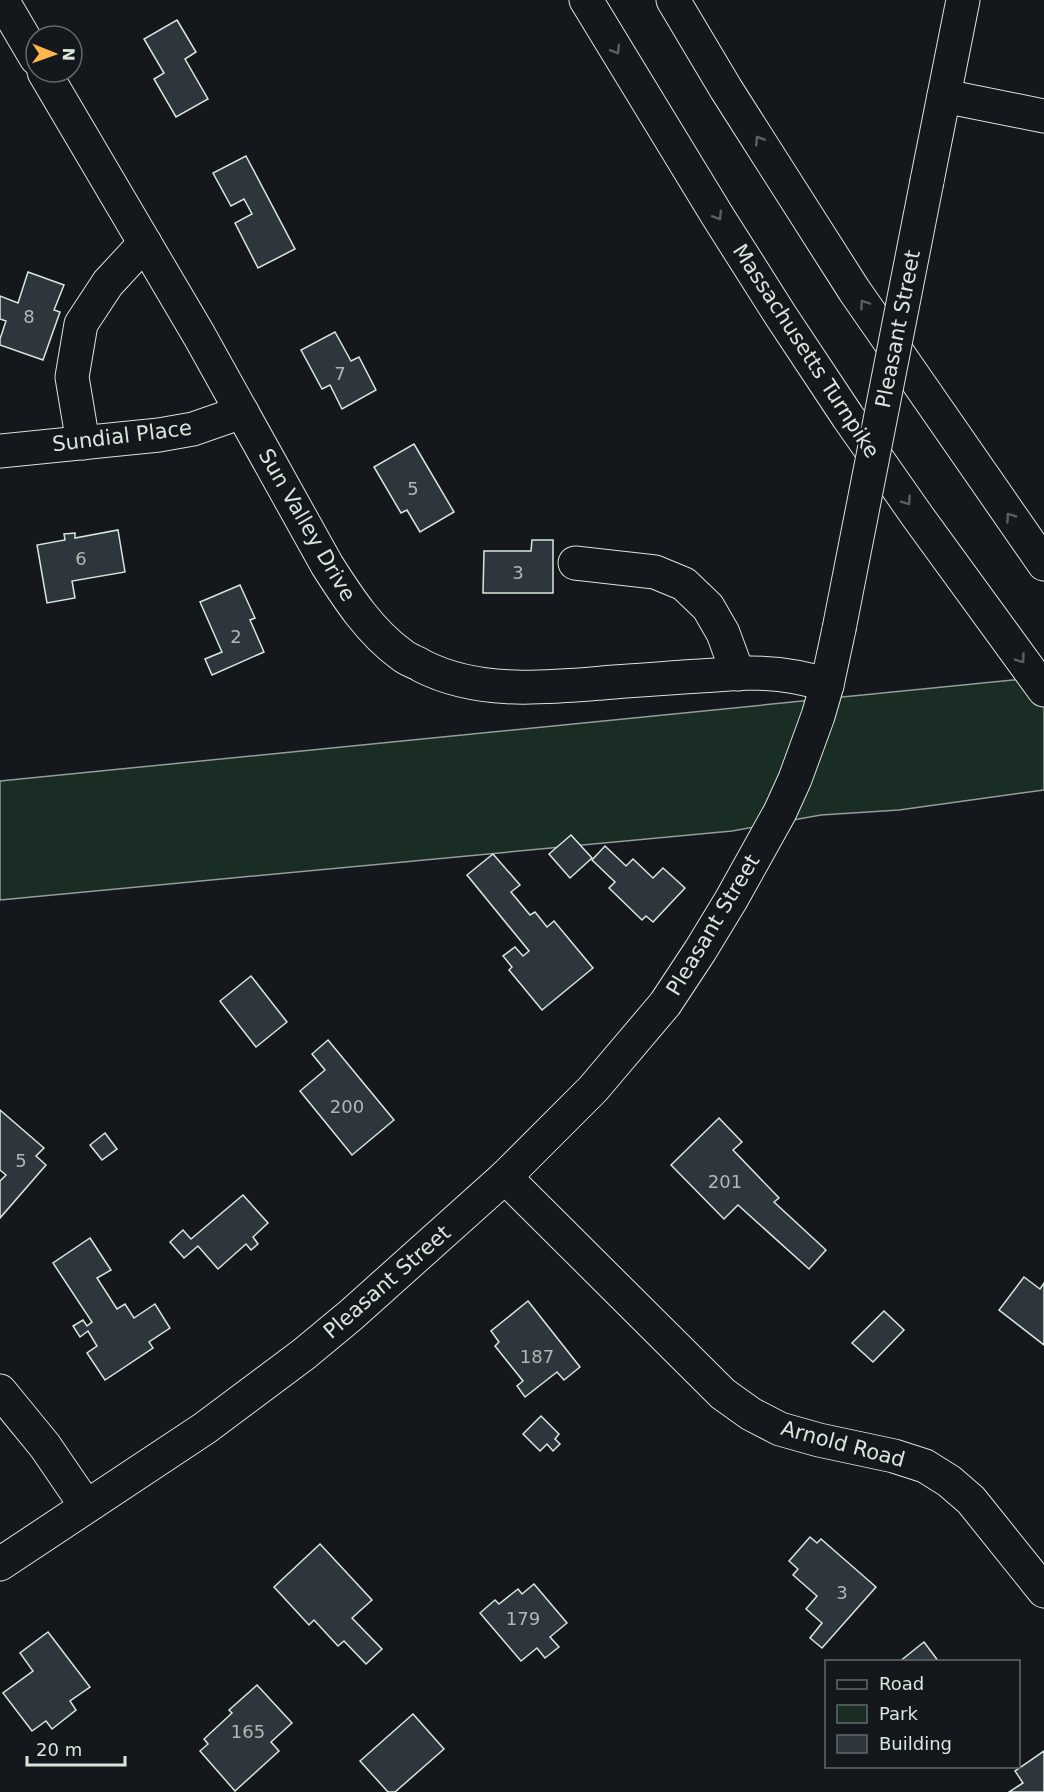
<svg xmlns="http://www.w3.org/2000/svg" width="1044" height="1792" font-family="'DejaVu Sans',sans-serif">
	<rect width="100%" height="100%" fill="#14181c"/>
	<path fill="#1a2d24" stroke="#939e99" stroke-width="1.5" d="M 1044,677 L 1044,790 L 899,810 L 821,815 L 732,831 L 0,900 L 0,781 Z"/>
	<g fill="#2c363c" stroke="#d8e6dc" stroke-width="1.5">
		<path d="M 177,20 L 196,52 L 185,59 L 208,99 L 176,117 L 154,79 L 164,73 L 144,39 Z"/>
		<path d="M 246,156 L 295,249 L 258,268 L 235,223 L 252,214 L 244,199 L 231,206 L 213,173 Z"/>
		<path d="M 28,272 L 64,285 L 54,310 L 60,312 L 43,360 L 0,345 L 0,339 L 6,321 L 0,319 L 0,296 L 18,303 Z"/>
		<path d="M 335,332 L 351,361 L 359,357 L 376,390 L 342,409 L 330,385 L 322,389 L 301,350 Z"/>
		<path d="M 414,444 L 454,512 L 420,532 L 407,510 L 401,513 L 374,467 Z"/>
		<path d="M 118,530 L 125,572 L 72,581 L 75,598 L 47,603 L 37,545 L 65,540 L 64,534 L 75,533 L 75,538 Z"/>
		<path d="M 532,540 L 553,540 L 553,593 L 483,593 L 484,551 L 531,551 Z"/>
		<path d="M 240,585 L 255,618 L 250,620 L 264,652 L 212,675 L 205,659 L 222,652 L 200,602 Z"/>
		<path d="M 571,835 L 592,858 L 570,878 L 549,854 Z"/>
		<path d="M 605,846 L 626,866 L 633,859 L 653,878 L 663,868 L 685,888 L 653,922 L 646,916 L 642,920 L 609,888 L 615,882 L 592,860 Z"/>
		<path d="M 493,854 L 520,885 L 511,892 L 530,915 L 535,912 L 547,927 L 554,921 L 593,968 L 542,1010 L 509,970 L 512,967 L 503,956 L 515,947 L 523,956 L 529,951 L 467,875 Z"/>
		<path d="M 251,976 L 287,1022 L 256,1047 L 220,1001 Z"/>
		<path d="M 328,1040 L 394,1120 L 352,1155 L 300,1091 L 325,1070 L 312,1054 Z"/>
		<path d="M 0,1110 L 44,1148 L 36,1156 L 46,1165 L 0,1218 L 0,1181 L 6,1175 L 0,1170 Z"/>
		<path d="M 719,1118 L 742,1142 L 733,1150 L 779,1198 L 774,1202 L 826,1250 L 809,1269 L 738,1205 L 724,1219 L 671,1165 Z"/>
		<path d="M 105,1133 L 117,1149 L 102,1160 L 90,1145 Z"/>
		<path d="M 243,1195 L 268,1223 L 253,1237 L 258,1244 L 251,1250 L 246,1244 L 218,1269 L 198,1246 L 184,1258 L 170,1242 L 183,1230 L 191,1239 Z"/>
		<path d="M 90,1238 L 111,1270 L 97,1278 L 117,1309 L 125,1304 L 134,1318 L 155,1304 L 170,1328 L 149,1342 L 153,1348 L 105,1380 L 87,1353 L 97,1346 L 88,1331 L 80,1337 L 73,1326 L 83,1320 L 87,1326 L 92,1322 L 53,1263 Z"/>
		<path d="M 1024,1277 L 1040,1289 L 1044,1283 L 1044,1345 L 999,1310 Z"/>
		<path d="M 528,1301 L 580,1367 L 564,1380 L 557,1372 L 525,1397 L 517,1386 L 523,1381 L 495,1346 L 499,1342 L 491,1331 Z"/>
		<path d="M 884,1311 L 904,1330 L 873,1362 L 852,1343 Z"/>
		<path d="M 541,1416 L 559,1434 L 555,1439 L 560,1444 L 553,1451 L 547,1444 L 540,1451 L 523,1434 Z"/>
		<path d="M 810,1537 L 817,1543 L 821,1539 L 876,1587 L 822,1648 L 810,1638 L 822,1623 L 806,1609 L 817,1596 L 793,1575 L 798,1569 L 789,1561 Z"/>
		<path d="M 320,1544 L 372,1600 L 352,1618 L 382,1649 L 366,1664 L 344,1641 L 338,1646 L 314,1620 L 309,1625 L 274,1587 Z"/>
		<path d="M 534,1584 L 567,1623 L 550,1637 L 559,1647 L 545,1658 L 537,1648 L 521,1661 L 480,1613 L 495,1600 L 499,1604 L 518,1589 L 522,1594 Z"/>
		<path d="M 48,1632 L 90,1687 L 70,1701 L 76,1710 L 52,1729 L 46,1721 L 32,1731 L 3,1693 L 33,1671 L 20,1653 Z"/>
		<path d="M 924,1642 L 939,1662 L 899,1662 Z"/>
		<path d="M 257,1685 L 292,1723 L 271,1742 L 279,1751 L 235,1791 L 200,1751 L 208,1744 L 204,1739 L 232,1713 L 229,1710 Z"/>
		<path d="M 413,1714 L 444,1749 L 395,1792 L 388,1792 L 360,1761 Z"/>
		<path d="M 1044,1751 L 1044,1792 L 1009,1792 L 1023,1783 L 1015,1771 Z"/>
	</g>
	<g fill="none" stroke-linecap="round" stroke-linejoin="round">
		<g stroke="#d8e6dc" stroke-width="35">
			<g id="minor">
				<path d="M 2,0 L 36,58"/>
				<path d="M 44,72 L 199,335 L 327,565 C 348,598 370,632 402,655 C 408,660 416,662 422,666 C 481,696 550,687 614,682 C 659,679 705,675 750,673 C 778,673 800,676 827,685"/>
				<path d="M 944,96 L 1044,116"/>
				<path d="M 83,443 L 72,377 L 81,324 L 108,283 L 145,243"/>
				<path d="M 0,451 L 159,435 L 193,429 L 242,412"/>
				<path d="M 575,563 L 655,572 L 684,584 L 708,607 L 723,633 L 738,674"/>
				<path d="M 505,1177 L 723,1394 L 751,1414 L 780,1429 L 819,1440 L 894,1456 L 925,1466 L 949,1481 L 971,1500 L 1044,1591"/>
				<path d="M 0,1391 L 45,1446 L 86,1506"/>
			</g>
		</g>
		<g stroke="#d8e6dc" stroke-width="35">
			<g id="major">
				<path d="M 927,181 L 963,0"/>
				<path d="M 0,1564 L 205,1428 L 304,1354 L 351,1315 L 505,1177 L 593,1089 L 665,1004 L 700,951 L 731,900 L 780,812 L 795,779 L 818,716 L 827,685 L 839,629"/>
			</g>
		</g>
		<g stroke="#d8e6dc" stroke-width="35">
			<g id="highway">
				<path d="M 586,0 L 717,215 L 781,316 L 848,417 L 918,517 L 1044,690"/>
				<path d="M 673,0 L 726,89 L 854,290 L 1044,564"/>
			</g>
		</g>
		<use href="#minor" stroke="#14181c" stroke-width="33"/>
		<use href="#major" stroke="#14181c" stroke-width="33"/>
		<use href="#highway" stroke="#14181c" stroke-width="33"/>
		<g stroke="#d8e6dc" stroke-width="35" stroke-linecap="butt">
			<path id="major-bridge" d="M 839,629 L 927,181"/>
		</g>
		<use href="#major-bridge" stroke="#14181c" stroke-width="33"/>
	</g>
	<defs><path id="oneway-chevron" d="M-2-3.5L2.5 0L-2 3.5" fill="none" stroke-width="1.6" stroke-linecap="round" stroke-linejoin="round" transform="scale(1.5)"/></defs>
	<g stroke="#59605f">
		<use href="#oneway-chevron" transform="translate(616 50) rotate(59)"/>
		<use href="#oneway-chevron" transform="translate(759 140) rotate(-122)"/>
		<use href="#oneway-chevron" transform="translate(718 216) rotate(58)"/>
		<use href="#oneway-chevron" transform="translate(864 304) rotate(-124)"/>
		<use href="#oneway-chevron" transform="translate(907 501) rotate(55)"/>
		<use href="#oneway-chevron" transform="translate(1010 517) rotate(-125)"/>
		<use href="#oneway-chevron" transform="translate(1021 659) rotate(54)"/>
	</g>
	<g text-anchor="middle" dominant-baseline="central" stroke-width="4.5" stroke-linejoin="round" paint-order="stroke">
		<g font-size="18" fill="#adbab4">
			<text x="29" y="316">8</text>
			<text x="340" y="373">7</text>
			<text x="413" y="488">5</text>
			<text x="81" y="558">6</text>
			<text x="518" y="572">3</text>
			<text x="236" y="636">2</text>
			<text x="347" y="1106">200</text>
			<text x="21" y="1160">5</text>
			<text x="725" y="1181">201</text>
			<text x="537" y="1356">187</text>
			<text x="842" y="1592">3</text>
			<text x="523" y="1618">179</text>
			<text x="248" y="1731">165</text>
		</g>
		<g font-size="21" fill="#d8e6dc" stroke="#14181c">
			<text transform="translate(898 329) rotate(-79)">Pleasant Street</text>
			<text transform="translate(806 351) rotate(57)">Massachusetts Turnpike</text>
			<text transform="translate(122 436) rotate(-7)">Sundial Place</text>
			<text transform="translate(307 525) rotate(60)">Sun Valley Drive</text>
			<text transform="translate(713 925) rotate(-59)">Pleasant Street</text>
			<text transform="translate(387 1282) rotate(-41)">Pleasant Street</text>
			<text transform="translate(843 1444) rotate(15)">Arnold Road</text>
		</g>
	</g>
	<rect x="825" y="1660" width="195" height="108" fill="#14181c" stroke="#626a69" stroke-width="1.5"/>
	<rect x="837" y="1680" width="30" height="9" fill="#14181c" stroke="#626a69" stroke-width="1.5"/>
	<text x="879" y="1690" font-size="18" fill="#d8e6dc">Road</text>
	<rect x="837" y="1705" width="30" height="18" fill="#1a2d24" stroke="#626a69" stroke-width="1.5"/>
	<text x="879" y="1720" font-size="18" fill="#d8e6dc">Park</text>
	<rect x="837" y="1735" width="30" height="18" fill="#2c363c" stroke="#626a69" stroke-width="1.5"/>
	<text x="879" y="1750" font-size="18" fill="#d8e6dc">Building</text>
	<g transform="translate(54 54) rotate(91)"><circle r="28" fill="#14181c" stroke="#626a69" stroke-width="1.5"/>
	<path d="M0-4.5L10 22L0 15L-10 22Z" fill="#ffb74d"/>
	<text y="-9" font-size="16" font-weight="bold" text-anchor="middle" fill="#d8e6dc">N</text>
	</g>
	<path d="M27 1756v9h98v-9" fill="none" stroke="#d8e6dc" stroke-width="3"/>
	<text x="36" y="1756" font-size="18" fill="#d8e6dc" stroke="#14181c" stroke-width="4.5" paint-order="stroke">20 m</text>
</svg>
